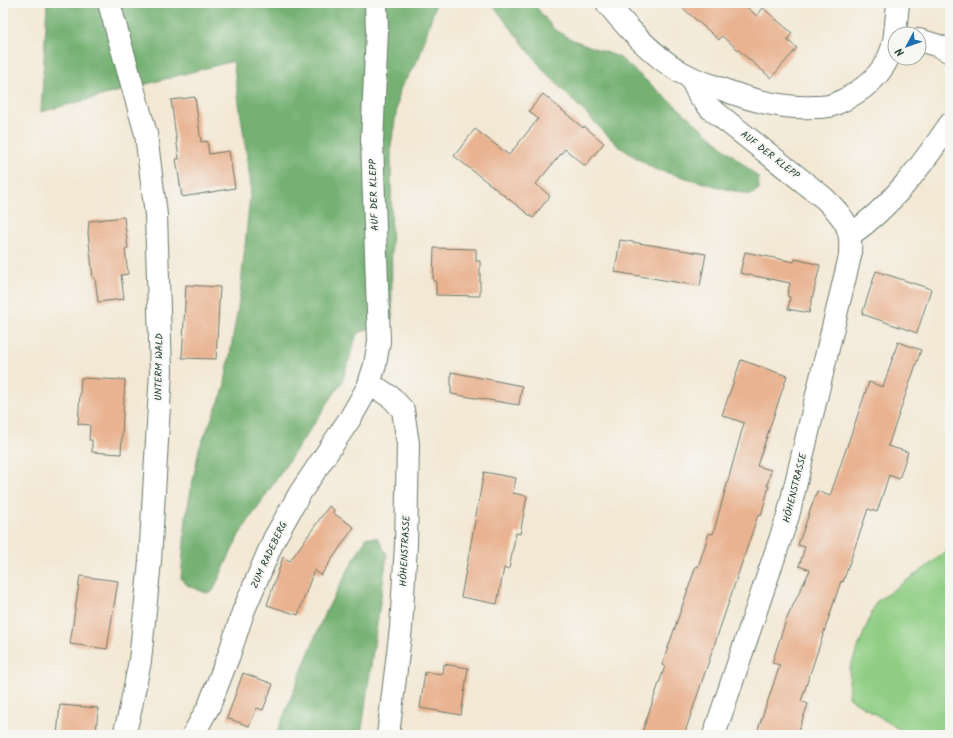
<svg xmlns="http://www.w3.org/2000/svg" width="953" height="738" font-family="Kalam,sans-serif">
	<rect width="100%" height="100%" fill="#f6f6f2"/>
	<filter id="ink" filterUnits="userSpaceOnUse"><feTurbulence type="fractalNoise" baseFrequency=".025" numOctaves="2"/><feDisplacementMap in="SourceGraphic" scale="8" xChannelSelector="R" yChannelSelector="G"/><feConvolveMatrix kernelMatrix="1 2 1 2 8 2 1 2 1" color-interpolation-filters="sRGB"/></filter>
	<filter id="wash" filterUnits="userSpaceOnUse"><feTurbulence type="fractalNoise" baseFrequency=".012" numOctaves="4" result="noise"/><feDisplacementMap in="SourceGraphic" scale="16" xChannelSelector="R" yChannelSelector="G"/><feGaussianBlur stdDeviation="0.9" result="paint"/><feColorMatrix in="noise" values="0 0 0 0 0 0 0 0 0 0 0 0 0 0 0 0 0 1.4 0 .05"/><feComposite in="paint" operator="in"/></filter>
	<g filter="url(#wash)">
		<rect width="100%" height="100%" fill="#f3e8d4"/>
		<path fill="#90ce84" stroke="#58865c" d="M 950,548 L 950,735 L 929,735 L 905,733 L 848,697 L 850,668 L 876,602 L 929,565 Z"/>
		<g fill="#74b172" stroke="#4a7753">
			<path d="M 47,3 L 436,3 L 419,58 L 400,89 L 391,146 L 392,318 L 357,334 L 342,382 L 239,535 L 213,591 L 206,593 L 187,585 L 181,579 L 186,516 L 199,449 L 224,389 L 240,295 L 251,186 L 233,61 L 41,112 Z"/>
			<path d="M 491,3 L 533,3 L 554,29 L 573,40 L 619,57 L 758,177 L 759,189 L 751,195 L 722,188 L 654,169 L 618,146 L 546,73 Z"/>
			<path d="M 367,537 L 378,538 L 387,555 L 361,735 L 276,735 L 323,617 L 353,561 Z"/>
		</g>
		<g id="blocks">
			<g fill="#e9b391">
				<path d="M 677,3 L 742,3 L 757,16 L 763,8 L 792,33 L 787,40 L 797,48 L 771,78 L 722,36 L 719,40 Z"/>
				<path d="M 543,94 L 583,128 L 584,126 L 604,143 L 585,166 L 565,149 L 536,184 L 550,196 L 533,218 L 454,156 L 475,129 L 509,155 L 538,119 L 529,111 Z"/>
				<path d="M 195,97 L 201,142 L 207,141 L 209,154 L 229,151 L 235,188 L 182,197 L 176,159 L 179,159 L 171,100 Z"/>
				<path d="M 124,217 L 128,248 L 125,249 L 128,274 L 121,275 L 124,299 L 98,302 L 95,278 L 93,278 L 88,233 L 89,221 Z"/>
				<path d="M 620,240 L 706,254 L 700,286 L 615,272 Z"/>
				<path d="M 434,248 L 476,249 L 476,261 L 480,261 L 480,296 L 436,295 L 436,281 L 433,281 Z"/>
				<path d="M 745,252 L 794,262 L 795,259 L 820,265 L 809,313 L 788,309 L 790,297 L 787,296 L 790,283 L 740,273 Z"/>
				<path d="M 876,271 L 931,289 L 917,333 L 862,314 Z"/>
				<path d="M 186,285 L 220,287 L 216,359 L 182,358 Z"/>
				<path d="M 898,342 L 921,350 L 888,446 L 908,452 L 899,479 L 889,475 L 877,512 L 868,509 L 843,582 L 841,581 L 801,701 L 808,704 L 797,735 L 756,735 L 780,665 L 772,663 L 786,620 L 810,570 L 799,566 L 805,547 L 798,545 L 817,491 L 830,496 L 869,382 L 883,387 Z"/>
				<path d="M 741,360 L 787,376 L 757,466 L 771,470 L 767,486 L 769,486 L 761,516 L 758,515 L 684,735 L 641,735 L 665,666 L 662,665 L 696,566 L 698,567 L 709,533 L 713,534 L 744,423 L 722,415 Z"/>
				<path d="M 451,372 L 522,386 L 519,405 L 451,394 Z"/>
				<path d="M 81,378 L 125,380 L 121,454 L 92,452 L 92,440 L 89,440 L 90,425 L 78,424 Z"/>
				<path d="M 484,472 L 516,478 L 513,493 L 527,496 L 520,534 L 516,533 L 509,569 L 504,568 L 497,604 L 461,597 Z"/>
				<path d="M 329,506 L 334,510 L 333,513 L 354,527 L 321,575 L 314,570 L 298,615 L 267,605 L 283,557 L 290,561 Z"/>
				<path d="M 80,576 L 118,581 L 107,649 L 70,644 Z"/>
				<path d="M 444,664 L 468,668 L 461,715 L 420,708 L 425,672 L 443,674 Z"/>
				<path d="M 243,673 L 273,684 L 263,710 L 257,708 L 249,726 L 227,718 Z"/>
				<path d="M 60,705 L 98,708 L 96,735 L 57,735 Z"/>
			</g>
		</g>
	</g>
	<g filter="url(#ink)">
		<use href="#blocks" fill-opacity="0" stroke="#69796c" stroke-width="1"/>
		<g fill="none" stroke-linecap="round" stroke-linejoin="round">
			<g stroke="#69796c" stroke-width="24">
				<g id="minor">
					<path d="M 109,3 L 146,134 L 156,215 L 161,372 L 150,561 L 140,661 L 129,716 L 124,735"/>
					<path d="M 607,3 C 628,29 660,63 690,77 C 699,81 708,84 716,87 C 747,99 780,109 813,107 C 818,107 824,107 829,106 C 841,103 853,95 863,88 C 880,75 893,56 895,34"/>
					<path d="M 895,34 L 898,3"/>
					<path d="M 919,40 L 939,46 L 950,52"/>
					<path d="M 690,77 L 699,95 L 710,108 L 824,198 C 834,208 846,219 849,233 C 851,240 850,249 850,256 L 788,516 L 714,735"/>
					<path d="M 850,235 C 891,207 922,165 950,124"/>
					<path d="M 368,387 L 380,390 L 392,398 L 403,410 L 408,444 L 406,545 L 401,628 L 388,735"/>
					<path d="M 193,735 L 209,706 L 229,655 L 243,612 L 274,539 L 300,493 L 351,417 L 368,387 L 375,365 L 379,341 L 372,141 L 377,31 L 376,3"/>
				</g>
			</g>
			<use href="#minor" stroke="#fff" stroke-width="22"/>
		</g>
	</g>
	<g text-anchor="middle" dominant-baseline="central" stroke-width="4" stroke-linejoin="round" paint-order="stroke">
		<g font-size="10" fill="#1f3d34" stroke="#f6f6f2">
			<text transform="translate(770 155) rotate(38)">AUF DER KLEPP</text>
			<text transform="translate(374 195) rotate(-92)">AUF DER KLEPP</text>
			<text transform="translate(159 367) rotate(-89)">UNTERM WALD</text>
			<text transform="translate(795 488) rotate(-76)">HÖHENSTRASSE</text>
			<text transform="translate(405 551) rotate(-87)">HÖHENSTRASSE</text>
			<text transform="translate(269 555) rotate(-65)">ZUM RADEBERG</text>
		</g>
	</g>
	<rect width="953" height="738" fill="none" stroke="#f6f6f2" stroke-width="16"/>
	<g transform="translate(907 46) rotate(229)"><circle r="19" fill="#f6f6f2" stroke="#a0aca6"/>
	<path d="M0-3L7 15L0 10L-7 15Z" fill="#1f6fb2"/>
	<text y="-6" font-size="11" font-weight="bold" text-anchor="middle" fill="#1f3d34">N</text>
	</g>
</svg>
